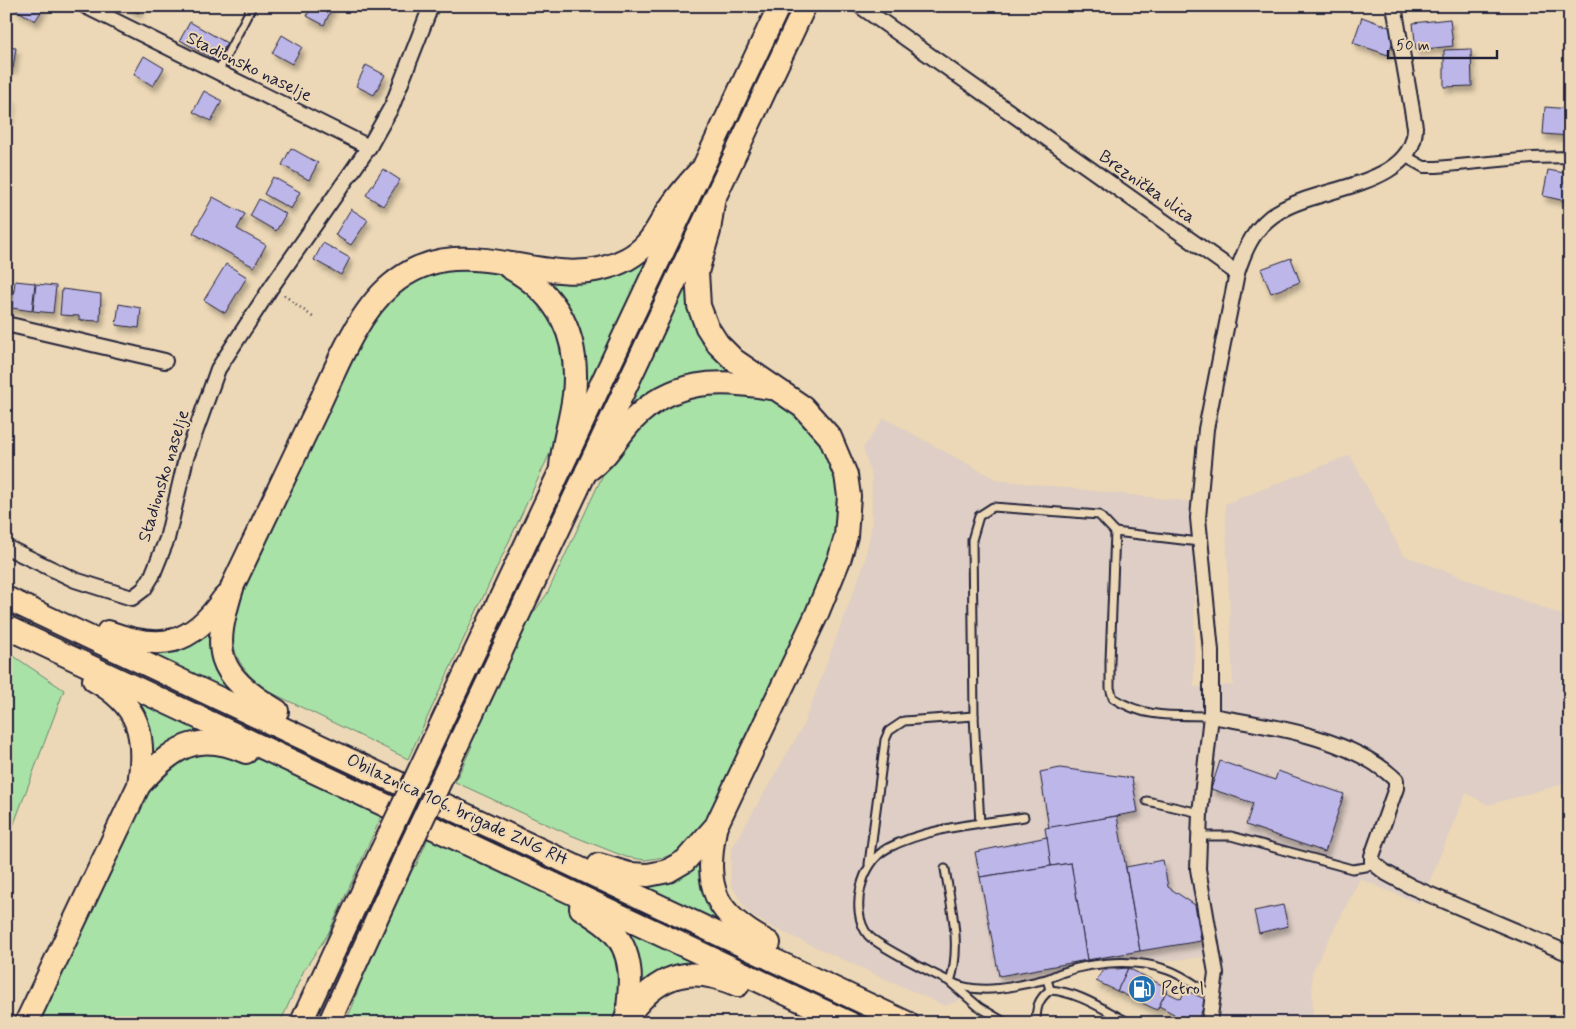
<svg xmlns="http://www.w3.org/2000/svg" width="1576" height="1029" font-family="Mynerve,sans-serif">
	<defs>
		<filter id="shadow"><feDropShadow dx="3" dy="5.5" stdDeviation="2.5" flood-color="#0004"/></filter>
	</defs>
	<rect width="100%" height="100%" fill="#ecd8b6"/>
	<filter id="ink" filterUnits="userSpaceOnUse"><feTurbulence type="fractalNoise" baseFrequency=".02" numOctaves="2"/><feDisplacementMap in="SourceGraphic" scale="10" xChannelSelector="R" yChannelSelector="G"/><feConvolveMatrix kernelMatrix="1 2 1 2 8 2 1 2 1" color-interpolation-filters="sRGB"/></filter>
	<g filter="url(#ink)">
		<path fill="#decec5" d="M 884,418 L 997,480 L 1194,502 L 1194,687 L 1233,685 L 1225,504 L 1350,455 L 1403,555 L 1570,618 L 1570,782 L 1488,805 L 1466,793 L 1420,904 L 1360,879 L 1312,972 L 1313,1023 L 1219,1023 L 1203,957 L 1155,962 L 1118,958 L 1002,983 L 945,1006 L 778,930 L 750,915 L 731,885 L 731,850 L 803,726 L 864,564 L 872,524 L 872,478 L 863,448 Z"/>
		<g fill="#a9e2a6" stroke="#668270">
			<path d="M 651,256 L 584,399 L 537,276 Z"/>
			<path d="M 480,262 L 533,286 L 569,347 L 563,425 L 408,759 L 266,690 C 231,662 231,647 234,605 L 365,328 L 407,278 Z"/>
			<path d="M 688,277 L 742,372 L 621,415 Z"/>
			<path d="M 698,389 L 769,392 L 825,437 L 844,508 L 830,564 L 711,819 L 686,848 L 665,857 L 645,860 L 626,857 L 568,834 L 455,782 L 472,746 L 467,743 L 521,630 L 547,594 L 608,464 L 633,427 Z"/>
			<path d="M 210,625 L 233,691 L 232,695 L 144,654 Z"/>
			<path d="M 6,651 L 64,690 L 6,845 Z"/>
			<path d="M 130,692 L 218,732 L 152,762 Z"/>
			<path d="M 229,749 L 292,771 L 383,813 L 328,934 L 304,970 L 280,1023 L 35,1023 L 142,792 L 166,761 Z"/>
			<path d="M 429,836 L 564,901 L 604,930 L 626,970 L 614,1023 L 345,1023 L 353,1005 L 371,949 L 410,864 L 416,866 Z"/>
			<path d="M 700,856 L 724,921 L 723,926 L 635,886 Z"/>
			<path d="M 620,924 L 708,964 L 642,994 Z"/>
		</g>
		<g fill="#bdb6e8" stroke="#22223b" filter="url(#shadow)">
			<path d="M 17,6 L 45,6 L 35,21 L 15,9 Z"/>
			<path d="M 125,6 L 141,6 L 138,13 Z"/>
			<path d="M 311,6 L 333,6 L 324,25 L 307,16 Z"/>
			<path d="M 1362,17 L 1397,30 L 1388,55 L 1353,43 Z"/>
			<path d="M 1450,19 L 1453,46 L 1416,50 L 1413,23 Z"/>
			<path d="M 190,22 L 227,43 L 217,61 L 180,40 Z"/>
			<path d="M 282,35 L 302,47 L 292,64 L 272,53 Z"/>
			<path d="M 6,47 L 16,48 L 13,68 L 6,67 Z"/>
			<path d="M 1471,49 L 1472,86 L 1444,87 L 1444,50 Z"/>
			<path d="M 144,56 L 164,68 L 153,86 L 134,74 Z"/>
			<path d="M 366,65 L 385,75 L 374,95 L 356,86 Z"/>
			<path d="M 204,91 L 222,101 L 211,121 L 193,112 Z"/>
			<path d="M 6,97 L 12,98 L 9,118 L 6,117 Z"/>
			<path d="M 1545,107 L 1570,109 L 1570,136 L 1543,134 Z"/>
			<path d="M 291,148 L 318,163 L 309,180 L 282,165 Z"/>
			<path d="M 383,169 L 400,180 L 383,206 L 366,195 Z"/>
			<path d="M 1548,170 L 1570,174 L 1570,202 L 1543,196 Z"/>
			<path d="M 273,177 L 300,192 L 291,209 L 264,194 Z"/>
			<path d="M 213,197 L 245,214 L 237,229 L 266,245 L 254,267 L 193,233 Z"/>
			<path d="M 259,199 L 286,214 L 276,231 L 250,216 Z"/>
			<path d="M 351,209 L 368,220 L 351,245 L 335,235 Z"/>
			<path d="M 323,243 L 350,258 L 341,275 L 314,260 Z"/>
			<path d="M 1291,258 L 1300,282 L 1271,293 L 1261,269 Z"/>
			<path d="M 226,264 L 247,277 L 225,313 L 204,300 Z"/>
			<path d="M 15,281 L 35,283 L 32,311 L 12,308 Z"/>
			<path d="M 36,284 L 56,286 L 53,313 L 33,311 Z"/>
			<path d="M 6,289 L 13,290 L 10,310 L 6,310 Z"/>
			<path d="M 62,289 L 101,294 L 100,321 L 79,320 L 79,316 L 60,315 Z"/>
			<path d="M 119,304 L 141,308 L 139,328 L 116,325 Z"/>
			<path d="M 1220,761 L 1275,780 L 1278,771 L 1344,794 L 1325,852 L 1246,825 L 1253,803 L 1211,789 Z"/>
			<path d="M 1060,768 L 1132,778 L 1138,812 L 1049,828 L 1040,772 Z"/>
			<path d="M 1117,816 L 1140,951 L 1087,960 L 1071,863 L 1051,866 L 1045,828 Z"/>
			<path d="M 1047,837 L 1051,866 L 980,877 L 975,852 Z"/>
			<path d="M 1163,860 L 1168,887 L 1195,905 L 1201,941 L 1140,951 L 1126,867 Z"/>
			<path d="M 1071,863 L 1087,960 L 999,976 L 980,877 Z"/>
			<path d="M 1283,905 L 1288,926 L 1259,933 L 1254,911 Z"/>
			<path d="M 1128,968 L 1168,988 L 1157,1010 L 1117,991 Z"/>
			<path d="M 1128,968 L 1117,991 L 1096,981 L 1103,970 Z"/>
			<path d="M 1185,990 L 1207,1000 L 1196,1023 L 1170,1023 L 1174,1014 L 1159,1006 L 1166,992 L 1181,999 Z"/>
		</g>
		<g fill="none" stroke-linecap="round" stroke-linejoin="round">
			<g stroke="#22223b" stroke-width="11">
				<g id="service">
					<path d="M 218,72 L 252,6"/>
					<path d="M 1115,532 L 1110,661 L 1110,688 L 1113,698 C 1146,719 1173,715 1211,716"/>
					<path d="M 1147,801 L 1200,813"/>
					<path d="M 1024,817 C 979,824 929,827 888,848 C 861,862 849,911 868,935 C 876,945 948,982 961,986 C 990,994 1019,985 1047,979"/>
					<path d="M 980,824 L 974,716 L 972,540 L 979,516 L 993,507 L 1099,515 L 1115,532 L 1199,542"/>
					<path d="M 1199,836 L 1231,836 L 1352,869 L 1366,867 L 1372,862"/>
					<path d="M 869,864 L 885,740 L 889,731 L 904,721 L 974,716"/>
					<path d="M 945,869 C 951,906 962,946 950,982 L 979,1007 L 1006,1023"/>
					<path d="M 1050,990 L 1047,979 C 1081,962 1132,957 1168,970 C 1183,975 1198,987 1212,995"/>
					<path d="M 1036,1023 C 1036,1008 1038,999 1050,990 C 1079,992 1104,1010 1130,1023"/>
				</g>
			</g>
			<g stroke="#22223b" stroke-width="14">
				<path id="pedestrian" d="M 1406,157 L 1424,167 L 1437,167 L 1532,158 L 1570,157"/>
			</g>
			<g stroke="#22223b" stroke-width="18">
				<g id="minor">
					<path d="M 85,6 L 369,147"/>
					<path d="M 860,6 L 1237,273 C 1245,248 1255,226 1278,212 C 1318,186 1415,187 1415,127 L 1394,6"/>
					<path d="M 6,324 L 165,361"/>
					<path d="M 6,547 L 75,580 L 132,598 L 144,589 L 152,576 L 167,539 L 186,458 L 218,369 L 272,286 L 369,147 L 392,106 L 431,6"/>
					<path d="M 1211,716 C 1269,726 1352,737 1396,780 L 1396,788 L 1372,856 L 1372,862 L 1386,873 L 1412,887 L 1570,954"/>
					<path d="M 1209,1023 L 1216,973 L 1198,869 L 1200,813 L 1211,716 L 1211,651 L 1198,518 L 1206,429 L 1237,273"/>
				</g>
			</g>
			<g stroke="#22223b" stroke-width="25">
				<g id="primary">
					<path d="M 438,730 L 779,6"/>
					<path d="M 460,740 L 805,6"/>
					<path d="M 301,1023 L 381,851"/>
					<path d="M 329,1023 L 403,861"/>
				</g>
			</g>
			<g stroke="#22223b" stroke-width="26">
				<g id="trunk">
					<path d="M 509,267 C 560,295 580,338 574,395 C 571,420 563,442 561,467"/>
					<path d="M 587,471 C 610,455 615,439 633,420 C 673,379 718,379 770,388"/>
					<path d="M 6,598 L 907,1023"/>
					<path d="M 6,627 L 849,1023"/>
					<path d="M 108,632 C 161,651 191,646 224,598"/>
					<path d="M 277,711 C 214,673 212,652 233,585 C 261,527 288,469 316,411 C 335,371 356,314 391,285 C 467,220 549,301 627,259 C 654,244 656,227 672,205 C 680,193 689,183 698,173"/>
					<path d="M 139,785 C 172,748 196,730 246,752"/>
					<path d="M 715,829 C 704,889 714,914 769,943"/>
					<path d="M 599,865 L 629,874 L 648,875 L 668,871 L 685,861 L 716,826 L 816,616 L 840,557 L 846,536 L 849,496 L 846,475 L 830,437 L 803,407 L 734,360 L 718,344 L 707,327 L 699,306 L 697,272 L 709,231 L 713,203"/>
					<path d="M 581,908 C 591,915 602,921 610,929 C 635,952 631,986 627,1017"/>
					<path d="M 26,1023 L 139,785 C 146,735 140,705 94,680"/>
					<path d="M 624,1023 C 628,1014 634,1008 640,1001 C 669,969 700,969 738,985"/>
				</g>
			</g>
			<path stroke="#22223b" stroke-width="2.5" stroke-dasharray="1 4" stroke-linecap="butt" d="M 284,295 L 314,318"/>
			<use href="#service" stroke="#ecd8b6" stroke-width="7"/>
			<use href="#pedestrian" stroke="#ecd8b6" stroke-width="10"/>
			<use href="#minor" stroke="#ecd8b6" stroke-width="14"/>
			<use href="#primary" stroke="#fddcac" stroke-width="21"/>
			<use href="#trunk" stroke="#fddcac" stroke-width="22"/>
			<g stroke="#22223b" stroke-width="25" stroke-linecap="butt">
				<g id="primary-bridge">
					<path d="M 381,851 L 438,730"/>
					<path d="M 403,861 L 460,740"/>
				</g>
			</g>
			<use href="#primary-bridge" stroke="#fddcac" stroke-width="21"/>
		</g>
	</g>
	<defs>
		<g id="fuel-disc" transform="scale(1.4375)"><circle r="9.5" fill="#1f6fb2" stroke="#ecd8b6"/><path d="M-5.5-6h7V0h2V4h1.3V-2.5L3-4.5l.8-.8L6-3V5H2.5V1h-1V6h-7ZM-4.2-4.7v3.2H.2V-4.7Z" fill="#fff"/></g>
	</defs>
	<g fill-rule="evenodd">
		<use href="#fuel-disc" x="1142" y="989"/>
	</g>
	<g text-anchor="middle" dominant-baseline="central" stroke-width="4" stroke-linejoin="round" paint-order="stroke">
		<g font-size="18" fill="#22223b" stroke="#ecd8b6">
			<text transform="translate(249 67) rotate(26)">Stadionsko naselje</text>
			<text transform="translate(1147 187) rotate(35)">Breznička ulica</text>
			<text transform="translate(164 476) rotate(-73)">Stadionsko naselje</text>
			<text transform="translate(457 810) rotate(25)">Obilaznica 106. brigade ZNG RH</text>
		</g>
		<g font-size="18" fill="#22223b" stroke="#ecd8b6" text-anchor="start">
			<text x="1161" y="989">Petrol</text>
		</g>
	</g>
	<rect width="1576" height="1029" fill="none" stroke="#ecd8b6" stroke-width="25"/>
	<rect x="12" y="12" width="1551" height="1004" fill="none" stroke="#22223b" stroke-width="2" filter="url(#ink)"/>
	<path d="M1388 50v8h109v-8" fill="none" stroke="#22223b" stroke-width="2.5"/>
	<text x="1396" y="50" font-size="15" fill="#22223b" stroke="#ecd8b6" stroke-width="4" paint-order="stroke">50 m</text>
</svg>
